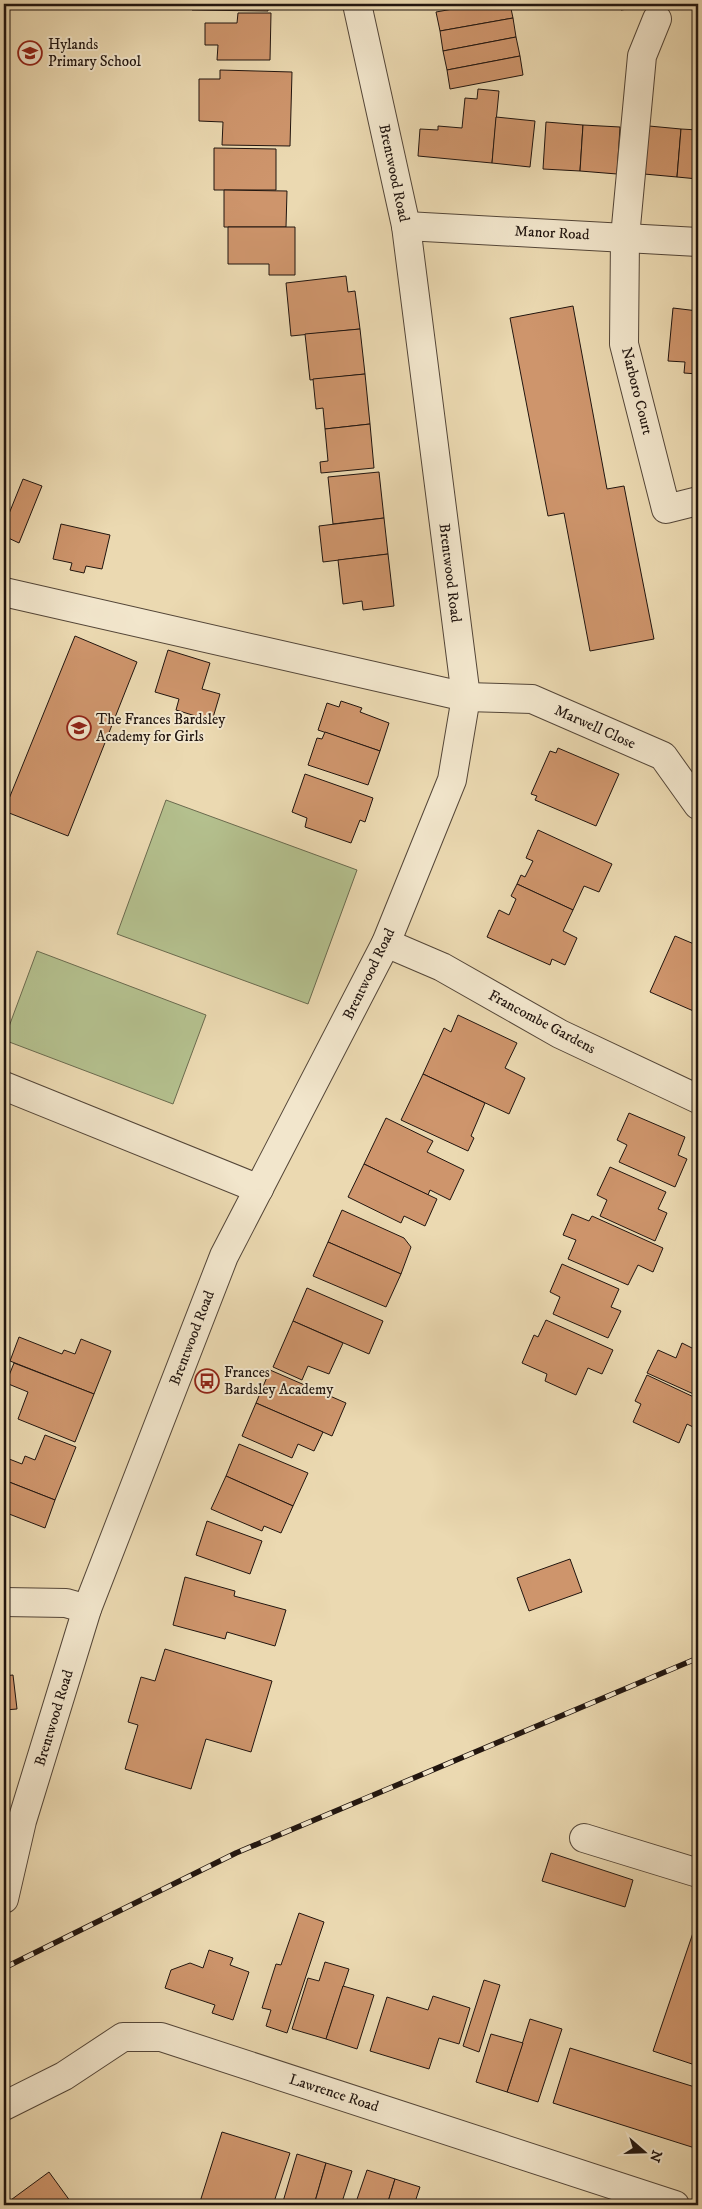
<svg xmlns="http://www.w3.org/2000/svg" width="702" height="2209" font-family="'IM FELL DW Pica',serif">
	<rect width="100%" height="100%" fill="#ebd9b1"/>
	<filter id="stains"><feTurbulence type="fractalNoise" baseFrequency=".004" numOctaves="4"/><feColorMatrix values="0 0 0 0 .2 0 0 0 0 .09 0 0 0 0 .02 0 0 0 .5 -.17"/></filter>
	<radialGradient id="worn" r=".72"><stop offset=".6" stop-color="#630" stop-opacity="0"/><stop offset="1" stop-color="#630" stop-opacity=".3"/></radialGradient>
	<g fill="#b4c08e" stroke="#6a6a4e">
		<path d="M 166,800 L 357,870 L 308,1004 L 117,934 Z"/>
		<path d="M 37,951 L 206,1015 L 173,1104 L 4,1040 Z"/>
	</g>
	<g fill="#ce956c" stroke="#21150f">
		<path d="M 192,4 L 268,4 L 268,11 L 192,10 Z"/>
		<path d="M 481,4 L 510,4 L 513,18 L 440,31 L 436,12 Z"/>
		<path d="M 620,4 L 660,4 L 621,10 Z"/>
		<path d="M 238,13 L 271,13 L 270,60 L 217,60 L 218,45 L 205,45 L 205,23 L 237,23 Z"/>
		<path d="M 513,18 L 516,37 L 443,51 L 440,31 Z"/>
		<path d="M 516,37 L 520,56 L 447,70 L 443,51 Z"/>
		<path d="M 520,56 L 523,75 L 450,89 L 447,70 Z"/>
		<path d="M 220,70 L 292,72 L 290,146 L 222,145 L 223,122 L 199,121 L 199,79 L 220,79 Z"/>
		<path d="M 478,89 L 499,91 L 492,163 L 418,156 L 420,129 L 438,130 L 438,126 L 462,128 L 465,98 L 477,99 Z"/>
		<path d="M 496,117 L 535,121 L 530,167 L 492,163 Z"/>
		<path d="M 546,122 L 583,125 L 580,171 L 543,169 Z"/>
		<path d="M 583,125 L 620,127 L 617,174 L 580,171 Z"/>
		<path d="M 649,126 L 681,129 L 677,177 L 644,174 Z"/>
		<path d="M 681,129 L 698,130 L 698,179 L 677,177 Z"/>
		<path d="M 214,148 L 276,149 L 276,190 L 214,190 Z"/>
		<path d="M 224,190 L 287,191 L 286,227 L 224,227 Z"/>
		<path d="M 228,227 L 295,227 L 295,275 L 269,275 L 269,264 L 228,264 Z"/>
		<path d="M 346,276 L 348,292 L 355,291 L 360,329 L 291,336 L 286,283 Z"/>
		<path d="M 573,306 L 607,489 L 624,486 L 654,639 L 590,651 L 564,513 L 548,516 L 510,318 Z"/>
		<path d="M 673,308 L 698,311 L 698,374 L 684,373 L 685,362 L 668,361 Z"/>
		<path d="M 360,329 L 365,374 L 310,380 L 305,334 Z"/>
		<path d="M 365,374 L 370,424 L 325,429 L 323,408 L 316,409 L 313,379 Z"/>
		<path d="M 370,424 L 374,468 L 321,473 L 320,462 L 328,461 L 325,429 Z"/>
		<path d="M 379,472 L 384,518 L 333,524 L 328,477 Z"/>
		<path d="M 23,479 L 42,486 L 19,543 L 4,536 L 4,526 Z"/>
		<path d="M 384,518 L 388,554 L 323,562 L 319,526 Z"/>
		<path d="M 61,524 L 110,535 L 102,569 L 86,566 L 84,573 L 70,570 L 72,563 L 53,559 Z"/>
		<path d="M 388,554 L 394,606 L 363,610 L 362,601 L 343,604 L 338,560 Z"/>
		<path d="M 75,636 L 137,662 L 68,836 L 4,811 Z"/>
		<path d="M 168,650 L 210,663 L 202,689 L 220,694 L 212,721 L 176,710 L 179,699 L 155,692 Z"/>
		<path d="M 341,701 L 362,708 L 360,712 L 389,723 L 380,751 L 318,730 L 327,703 L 339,707 Z"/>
		<path d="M 325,732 L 380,751 L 368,785 L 308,765 L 317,738 L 322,739 Z"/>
		<path d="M 558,748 L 619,774 L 596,826 L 535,800 L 537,796 L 531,794 L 550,751 L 556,753 Z"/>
		<path d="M 305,774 L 373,798 L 365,822 L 360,820 L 351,843 L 305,827 L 307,818 L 292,812 Z"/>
		<path d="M 538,830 L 612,864 L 599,892 L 584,886 L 573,910 L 517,884 L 521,875 L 525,877 L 533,861 L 526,858 Z"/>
		<path d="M 517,884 L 573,910 L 563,931 L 577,938 L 565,965 L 552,959 L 550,965 L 487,937 L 499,910 L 509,915 L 516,899 L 511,896 Z"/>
		<path d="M 698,934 L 698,1013 L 650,992 L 675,936 L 694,944 Z"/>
		<path d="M 458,1015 L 517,1043 L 505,1068 L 525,1078 L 509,1114 L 423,1074 L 444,1028 L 451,1032 Z"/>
		<path d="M 423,1074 L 485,1103 L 471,1136 L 474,1138 L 468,1151 L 401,1120 Z"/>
		<path d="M 629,1113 L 685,1137 L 678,1155 L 687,1159 L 675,1187 L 619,1162 L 627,1145 L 617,1140 Z"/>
		<path d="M 386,1118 L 433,1141 L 427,1152 L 464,1170 L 450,1200 L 430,1190 L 428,1195 L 364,1164 Z"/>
		<path d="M 364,1164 L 437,1199 L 425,1226 L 404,1216 L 401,1223 L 348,1197 Z"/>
		<path d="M 610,1167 L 666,1192 L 658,1209 L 667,1213 L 655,1241 L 600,1216 L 607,1200 L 597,1195 Z"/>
		<path d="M 342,1210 L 404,1238 L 411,1247 L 401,1274 L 328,1242 Z"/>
		<path d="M 572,1214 L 589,1221 L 592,1216 L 663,1248 L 653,1272 L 638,1265 L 628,1285 L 568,1259 L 576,1240 L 563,1235 Z"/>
		<path d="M 328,1242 L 401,1274 L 386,1307 L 313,1276 Z"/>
		<path d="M 562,1264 L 619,1289 L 611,1307 L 621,1311 L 608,1338 L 553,1314 L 560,1297 L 550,1292 Z"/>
		<path d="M 307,1288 L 383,1321 L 369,1354 L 293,1321 Z"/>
		<path d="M 546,1320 L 613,1350 L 602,1374 L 588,1368 L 576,1395 L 545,1381 L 547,1374 L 522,1363 L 534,1335 L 538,1337 Z"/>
		<path d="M 293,1321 L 343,1343 L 329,1374 L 308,1366 L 302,1380 L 273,1367 Z"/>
		<path d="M 19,1337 L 62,1354 L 64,1350 L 75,1354 L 81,1339 L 111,1351 L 94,1394 L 10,1361 Z"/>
		<path d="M 682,1343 L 698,1351 L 698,1396 L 647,1373 L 658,1350 L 676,1358 Z"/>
		<path d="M 14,1363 L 94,1394 L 75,1442 L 18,1419 L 28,1392 L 6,1383 Z"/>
		<path d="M 270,1370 L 346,1403 L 332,1436 L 256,1403 Z"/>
		<path d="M 647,1375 L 698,1399 L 698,1421 L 695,1428 L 687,1424 L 679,1443 L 633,1422 L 641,1404 L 635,1401 Z"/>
		<path d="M 256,1403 L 323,1432 L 314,1451 L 298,1444 L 292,1458 L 242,1436 Z"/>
		<path d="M 45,1435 L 76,1447 L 55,1500 L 4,1480 L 4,1457 L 22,1464 L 25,1456 L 35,1460 Z"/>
		<path d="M 239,1444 L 308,1473 L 293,1506 L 226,1476 Z"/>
		<path d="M 226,1476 L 293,1506 L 281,1533 L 264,1526 L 262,1531 L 211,1509 Z"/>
		<path d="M 4,1480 L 55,1500 L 45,1528 L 4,1512 Z"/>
		<path d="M 207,1521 L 262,1541 L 250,1574 L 196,1555 Z"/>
		<path d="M 570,1559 L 582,1592 L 529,1611 L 517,1578 Z"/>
		<path d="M 185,1577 L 235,1591 L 234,1596 L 286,1610 L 275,1646 L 227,1632 L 225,1639 L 173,1625 Z"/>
		<path d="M 165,1649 L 272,1681 L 251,1752 L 206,1739 L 191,1789 L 125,1769 L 138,1725 L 128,1722 L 141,1677 L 155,1681 Z"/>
		<path d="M 13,1675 L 17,1709 L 4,1710 L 4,1676 Z"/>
		<path d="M 551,1853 L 633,1880 L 625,1907 L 542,1881 Z"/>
		<path d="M 299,1913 L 324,1922 L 287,2033 L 266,2026 L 271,2010 L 262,2008 L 276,1964 L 281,1965 Z"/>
		<path d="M 698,1918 L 698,2066 L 653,2051 Z"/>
		<path d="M 209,1950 L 233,1958 L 230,1965 L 249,1972 L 233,2020 L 212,2013 L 215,2005 L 165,1988 L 171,1970 L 190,1963 L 203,1968 Z"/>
		<path d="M 325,1962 L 349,1969 L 326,2039 L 292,2029 L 308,1978 L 319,1981 Z"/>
		<path d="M 484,1980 L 500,1985 L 479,2052 L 463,2046 Z"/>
		<path d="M 343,1986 L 374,1995 L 357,2049 L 326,2039 Z"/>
		<path d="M 433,1996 L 470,2008 L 459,2044 L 439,2038 L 429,2069 L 370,2051 L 387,1997 L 428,2010 Z"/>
		<path d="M 530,2019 L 562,2029 L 538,2102 L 507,2092 Z"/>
		<path d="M 491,2034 L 523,2043 L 507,2092 L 476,2082 Z"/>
		<path d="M 570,2048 L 698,2088 L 698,2149 L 553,2103 Z"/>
		<path d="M 222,2132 L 290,2153 L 273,2205 L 199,2205 Z"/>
		<path d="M 297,2154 L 326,2163 L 314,2205 L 282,2205 Z"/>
		<path d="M 326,2163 L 352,2171 L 341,2205 L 314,2205 Z"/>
		<path d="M 367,2170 L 395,2179 L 387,2205 L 355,2205 Z"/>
		<path d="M 49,2172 L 73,2205 L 4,2205 Z"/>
		<path d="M 395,2179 L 420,2187 L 414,2205 L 387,2205 Z"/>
	</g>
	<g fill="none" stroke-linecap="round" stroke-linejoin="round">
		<g stroke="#544638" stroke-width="30">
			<g id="minor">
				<path d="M 657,19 L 642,56 L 625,237 L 624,344 L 666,509 L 698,501"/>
				<path d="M 406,226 L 698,242"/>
				<path d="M 4,592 L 466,697 L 532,699 L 663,756 L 698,805"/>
				<path d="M 386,943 L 442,967 L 560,1034 L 698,1099"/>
				<path d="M 4,1086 L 259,1189"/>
				<path d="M 4,1602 L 66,1603 L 87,1609"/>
				<path d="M 584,1838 L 698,1873"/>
				<path d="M 4,1899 L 22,1821 L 87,1609 L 224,1256 L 386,943 L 452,780 L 466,697 L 406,226 L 357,4"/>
				<path d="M 4,2106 L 64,2076 L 123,2037 L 161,2037 L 675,2205"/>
			</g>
		</g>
		<use href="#minor" stroke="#f2e6cc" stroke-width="28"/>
		<g stroke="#21150f" stroke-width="5.5">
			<path id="rail" d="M 4,1968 L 236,1853 L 698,1658"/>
		</g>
		<use href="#rail" stroke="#f2e6cc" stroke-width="4" stroke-dasharray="11" stroke-linecap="butt"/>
	</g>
	<defs>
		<g id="school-ring" transform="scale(1.25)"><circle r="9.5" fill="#f2e6cc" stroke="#8f2418" stroke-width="1.5"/><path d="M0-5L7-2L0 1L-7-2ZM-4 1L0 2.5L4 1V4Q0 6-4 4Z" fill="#8f2418"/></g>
		<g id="bus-ring" transform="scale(1.25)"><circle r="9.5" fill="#f2e6cc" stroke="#8f2418" stroke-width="1.5"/><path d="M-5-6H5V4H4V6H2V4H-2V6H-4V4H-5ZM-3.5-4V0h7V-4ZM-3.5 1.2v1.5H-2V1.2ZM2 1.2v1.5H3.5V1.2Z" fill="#8f2418"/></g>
	</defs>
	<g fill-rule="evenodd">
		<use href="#school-ring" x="30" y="53"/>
		<use href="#school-ring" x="79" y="728"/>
		<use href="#bus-ring" x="207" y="1381"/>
	</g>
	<g text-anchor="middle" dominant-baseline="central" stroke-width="4" stroke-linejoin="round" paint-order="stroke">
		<g font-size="15" fill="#21150f" stroke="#f2e6cc" text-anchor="start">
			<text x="48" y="44">Hylands<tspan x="48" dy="17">Primary School</tspan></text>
			<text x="96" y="719">The Frances Bardsley<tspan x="96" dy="17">Academy for Girls</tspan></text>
			<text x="224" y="1372">Frances<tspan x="224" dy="17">Bardsley Academy</tspan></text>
		</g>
		<g font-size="15" fill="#21150f" stroke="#f2e6cc">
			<text transform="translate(394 173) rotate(78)">Brentwood Road</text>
			<text transform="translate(552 233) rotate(3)">Manor Road</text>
			<text transform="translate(637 391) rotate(76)">Narboro Court</text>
			<text transform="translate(450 573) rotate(83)">Brentwood Road</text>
			<text transform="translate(595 727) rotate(24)">Marwell Close</text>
			<text transform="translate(369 974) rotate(-64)">Brentwood Road</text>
			<text transform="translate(542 1022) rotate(28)">Francombe Gardens</text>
			<text transform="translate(192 1338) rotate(-69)">Brentwood Road</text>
			<text transform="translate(54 1718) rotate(-73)">Brentwood Road</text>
			<text transform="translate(334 2093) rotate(18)">Lawrence Road</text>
		</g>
	</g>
	<rect width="702" height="2209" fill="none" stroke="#ebd9b1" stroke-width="20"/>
	<rect x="5" y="5" width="692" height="2199" fill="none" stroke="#21150f" stroke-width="2.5"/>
	<rect x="10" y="10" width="682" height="2189" fill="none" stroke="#21150f"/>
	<g transform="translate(644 2152) rotate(110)" stroke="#f2e6cc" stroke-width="4" paint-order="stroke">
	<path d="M0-4L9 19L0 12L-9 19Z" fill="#21150f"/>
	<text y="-8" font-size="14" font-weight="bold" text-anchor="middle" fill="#21150f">N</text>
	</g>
	<rect width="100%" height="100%" filter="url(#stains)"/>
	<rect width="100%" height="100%" fill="url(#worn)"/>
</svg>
